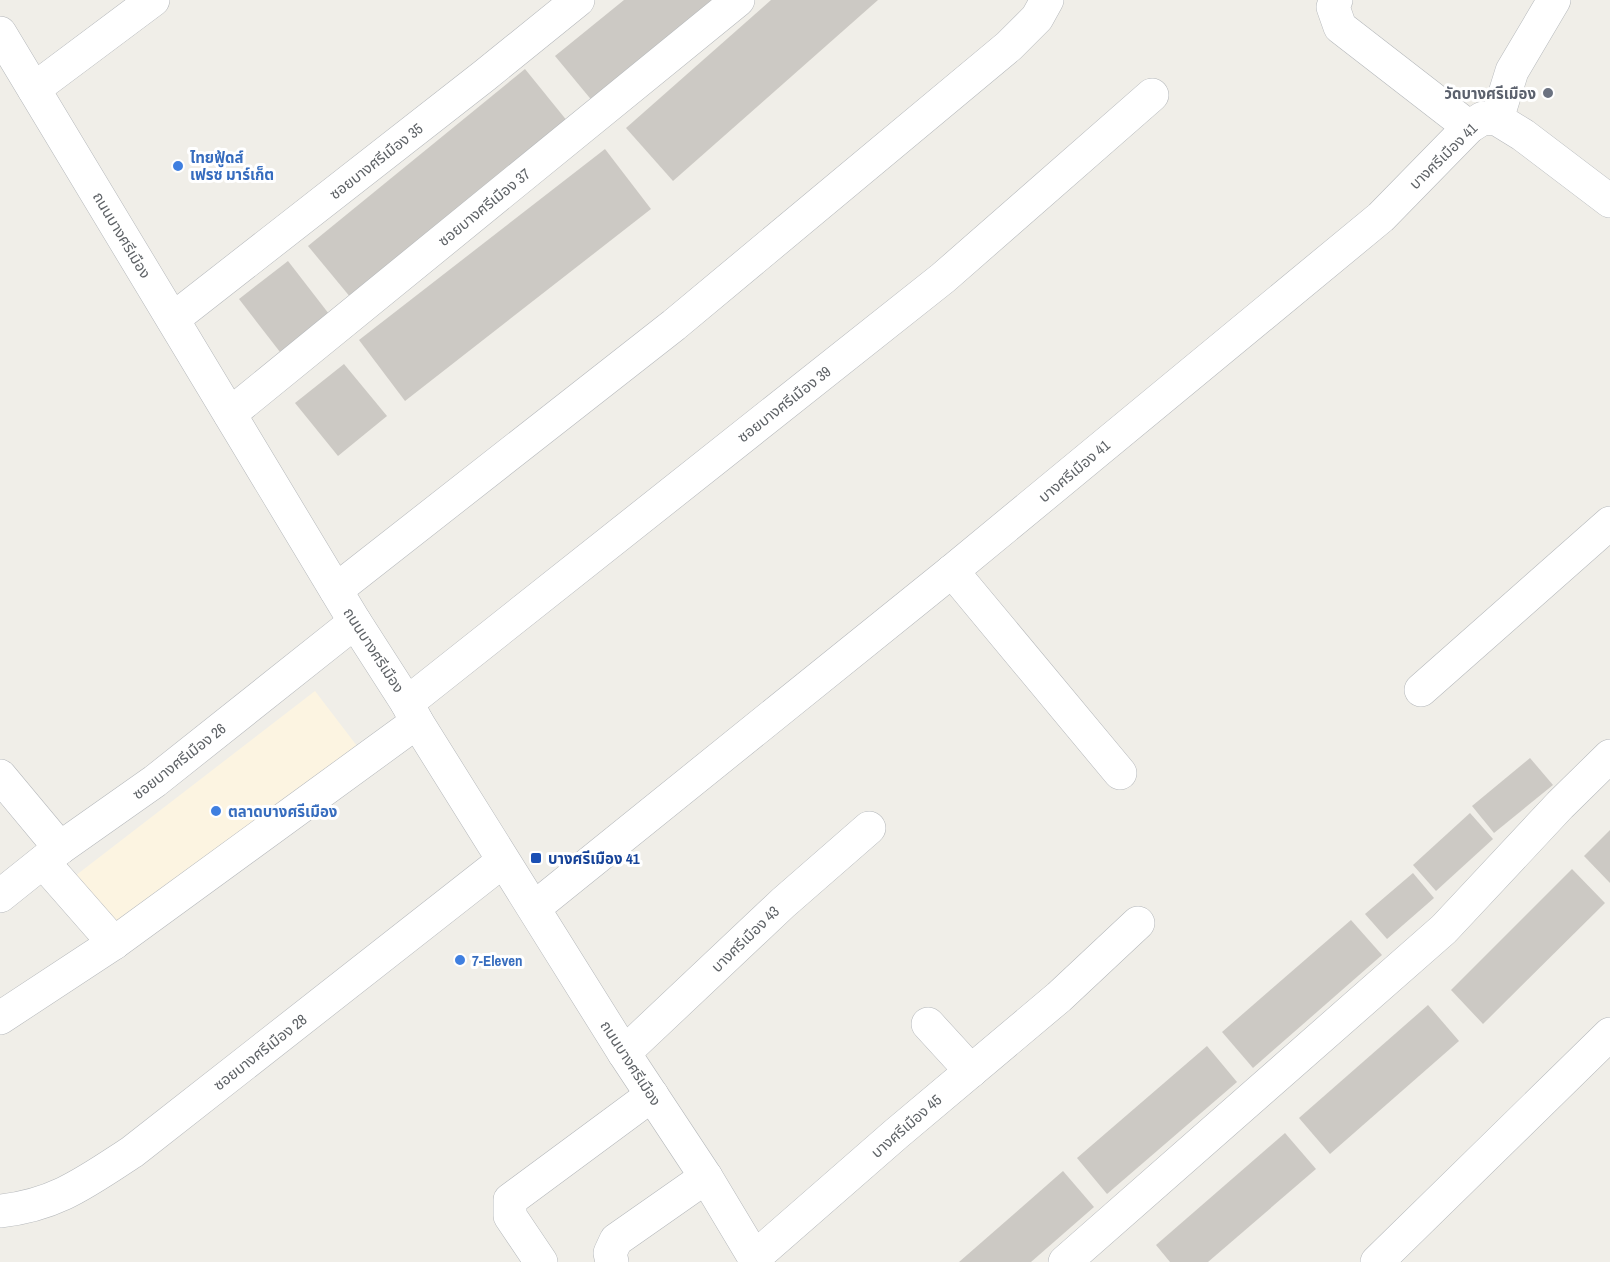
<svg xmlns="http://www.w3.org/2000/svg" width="1610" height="1262" font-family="'Archivo Narrow','Noto Sans Thai',sans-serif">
	<rect width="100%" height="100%" fill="#f0eee8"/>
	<path fill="#fcf4e1" d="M 315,691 L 357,746 L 117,931 L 75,876 Z"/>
	<g fill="#ccc9c4">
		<path d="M 624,0 L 721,0 L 594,103 L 555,56 Z"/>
		<path d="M 771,0 L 878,0 L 673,181 L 626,128 Z"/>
		<path d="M 525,69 L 568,122 L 351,298 L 308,246 Z"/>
		<path d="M 605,149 L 651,209 L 405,401 L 359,340 Z"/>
		<path d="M 288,261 L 329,314 L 280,352 L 239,299 Z"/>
		<path d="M 344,364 L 387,416 L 338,456 L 295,403 Z"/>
		<path d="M 1530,758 L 1553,785 L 1494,833 L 1472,806 Z"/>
		<path d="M 1470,813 L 1493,839 L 1436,891 L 1413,865 Z"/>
		<path d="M 1610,830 L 1610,883 L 1584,856 Z"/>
		<path d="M 1572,869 L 1605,903 L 1483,1024 L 1451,990 Z"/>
		<path d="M 1413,873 L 1434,898 L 1387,939 L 1365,914 Z"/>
		<path d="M 1351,920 L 1382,955 L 1253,1068 L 1222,1032 Z"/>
		<path d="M 1428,1005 L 1459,1041 L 1330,1154 L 1299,1118 Z"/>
		<path d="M 1207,1046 L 1237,1082 L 1107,1194 L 1077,1158 Z"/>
		<path d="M 1285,1133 L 1316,1169 L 1208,1262 L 1170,1262 L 1156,1245 Z"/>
		<path d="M 1063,1171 L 1094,1207 L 1031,1262 L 959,1262 Z"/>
	</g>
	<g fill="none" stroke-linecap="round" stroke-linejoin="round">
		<g stroke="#b5b8bb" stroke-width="34">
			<g id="minor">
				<path d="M 1336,0 L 1333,7 L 1340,27 L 1469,127"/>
				<path d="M 0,33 L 355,622 L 407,703 L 417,722 L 624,1053 L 706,1177 L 757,1262"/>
				<path d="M 34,89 L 153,0"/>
				<path d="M 1497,119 L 1512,71 L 1554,0"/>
				<path d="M 173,319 L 484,76 L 578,0"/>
				<path d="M 230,414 L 738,0"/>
				<path d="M 952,571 L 1120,773"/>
				<path d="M 336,590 L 674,325 L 1009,46 L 1037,18 L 1047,0"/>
				<path d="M 1421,690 L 1610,523"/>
				<path d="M 407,703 L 943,278 L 1152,95"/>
				<path d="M 0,776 L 60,848"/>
				<path d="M 43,862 L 114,943"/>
				<path d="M 0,896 L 60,848 L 155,781 L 355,622"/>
				<path d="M 534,908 L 952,571 L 1381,217 L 1469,127 L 1483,118 L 1497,119 L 1523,135 L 1610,201"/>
				<path d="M 0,1018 L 114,943 L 417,722"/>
				<path d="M 928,1024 L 971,1071"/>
				<path d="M 624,1053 L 783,903 L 869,828"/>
				<path d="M 0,1211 C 56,1205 86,1182 132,1152 L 503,861"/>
				<path d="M 754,1258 L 896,1134 L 1059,997 L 1138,923"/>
				<path d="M 541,1262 L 510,1216 L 510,1200 L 652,1095"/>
				<path d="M 612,1262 L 610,1253 L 616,1240 L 706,1177"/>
				<path d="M 1065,1262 L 1444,929 L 1560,805 L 1610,756"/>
				<path d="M 1377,1262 L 1610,1034"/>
			</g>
		</g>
		<use href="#minor" stroke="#fff" stroke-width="33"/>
	</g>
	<circle fill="#6b7280" stroke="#fff" stroke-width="2" cx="1548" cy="93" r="6"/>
	<g fill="#3f7fe0" stroke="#fff" stroke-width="2">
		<circle cx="178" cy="166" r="6"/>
		<circle cx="216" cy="811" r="6"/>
		<circle cx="460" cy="960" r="6"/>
	</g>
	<rect fill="#1a4fb4" stroke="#fff" stroke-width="2" x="530" y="852" width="12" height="12" rx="3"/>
	<g text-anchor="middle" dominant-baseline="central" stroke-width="6" stroke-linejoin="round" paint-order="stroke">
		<g font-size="15" font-weight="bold" fill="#5b616d" stroke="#fff" text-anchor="end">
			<text x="1536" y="93">วัดบางศรีเมือง</text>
		</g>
		<g font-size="15" fill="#5f6367" stroke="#fff">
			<text transform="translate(1443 156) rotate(-44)">บางศรีเมือง 41</text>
			<text transform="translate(376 161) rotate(-38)">ซอยบางศรีเมือง 35</text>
			<text transform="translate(484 207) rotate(-39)">ซอยบางศรีเมือง 37</text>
			<text transform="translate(122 235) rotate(59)">ถนนบางศรีเมือง</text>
			<text transform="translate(784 404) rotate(-38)">ซอยบางศรีเมือง 39</text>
			<text transform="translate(1074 471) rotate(-40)">บางศรีเมือง 41</text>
			<text transform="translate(374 650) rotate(57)">ถนนบางศรีเมือง</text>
			<text transform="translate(179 761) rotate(-38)">ซอยบางศรีเมือง 26</text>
			<text transform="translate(745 939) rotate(-44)">บางศรีเมือง 43</text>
			<text transform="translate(260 1052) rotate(-38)">ซอยบางศรีเมือง 28</text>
			<text transform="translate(631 1063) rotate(57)">ถนนบางศรีเมือง</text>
			<text transform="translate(906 1126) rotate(-41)">บางศรีเมือง 45</text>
		</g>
		<g font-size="15" font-weight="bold" fill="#366cbe" stroke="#fff" text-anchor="start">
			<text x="190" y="157">ไทยฟู้ดส์<tspan x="190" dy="17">เฟรซ มาร์เก็ต</tspan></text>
			<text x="228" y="811">ตลาดบางศรีเมือง</text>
			<text x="472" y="960">7-Eleven</text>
		</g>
		<g font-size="15" font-weight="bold" fill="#164399" stroke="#fff" text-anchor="start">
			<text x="548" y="858">บางศรีเมือง 41</text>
		</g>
	</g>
</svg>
